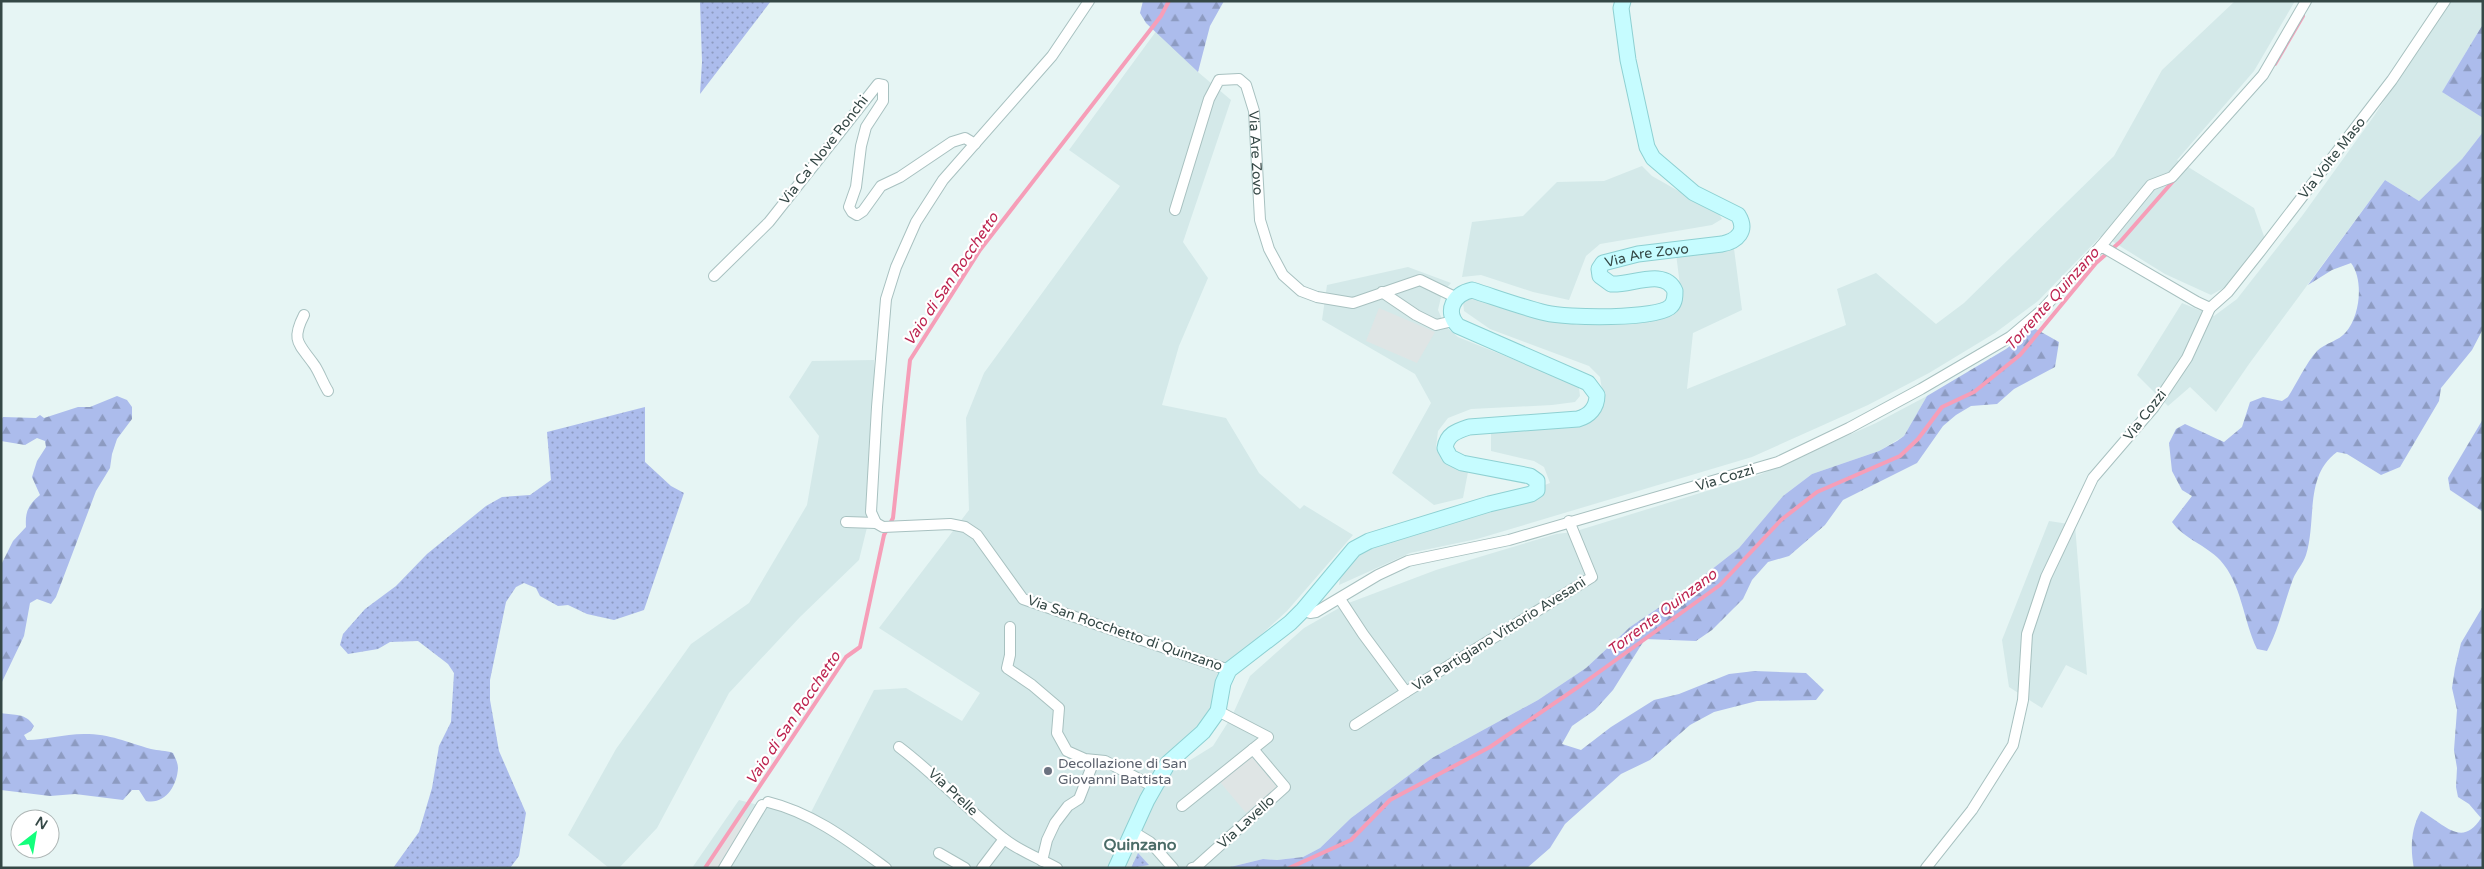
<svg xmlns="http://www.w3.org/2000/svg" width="2484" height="869" font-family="'Varela Round',sans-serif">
	<defs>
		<pattern id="grass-dots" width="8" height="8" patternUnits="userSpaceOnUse" patternTransform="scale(1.25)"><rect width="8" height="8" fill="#acbcec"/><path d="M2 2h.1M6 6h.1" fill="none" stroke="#8d9bc1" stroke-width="1.8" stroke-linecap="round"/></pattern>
		<pattern id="forest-firs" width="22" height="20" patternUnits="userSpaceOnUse" patternTransform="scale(1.25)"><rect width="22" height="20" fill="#acbcec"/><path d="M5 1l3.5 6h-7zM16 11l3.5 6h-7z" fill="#8d9bc1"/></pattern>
	</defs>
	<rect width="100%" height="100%" fill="#e6f5f4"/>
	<g fill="#d4e9e9">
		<path d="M 2235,1 L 2295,1 L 2254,71 L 2177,160 L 2254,208 L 2265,239 L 2229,285 L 2211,295 L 2165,274 L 2107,238 L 2100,237 L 2038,301 L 1995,333 L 1929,373 L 1868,405 L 1752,457 L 1477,539 L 1410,553 L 1339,585 L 1341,572 L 1353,548 L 1518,495 L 1550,483 L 1544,467 L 1534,461 L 1491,451 L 1491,432 L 1554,429 L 1584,424 L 1597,415 L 1604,403 L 1600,377 L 1589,366 L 1490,329 L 1464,311 L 1463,302 L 1470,295 L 1577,325 L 1610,324 L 1653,317 L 1680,285 L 1676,254 L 1733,241 L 1742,310 L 1693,333 L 1687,389 L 1846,325 L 1837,289 L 1876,273 L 1936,324 L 1964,303 L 2114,156 L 2162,70 Z"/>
		<path d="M 2449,1 L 2483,1 L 2483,24 L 2442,92 L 2483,118 L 2483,132 L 2462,159 L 2419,201 L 2385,180 L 2249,364 L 2216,412 L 2190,387 L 2168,406 L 2137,375 L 2182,303 L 2214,316 L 2237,299 L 2302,216 L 2374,116 Z"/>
		<path d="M 1157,30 L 1198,72 L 1231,100 L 1183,242 L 1208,278 L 1179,346 L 1162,405 L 1226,418 L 1259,473 L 1300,509 L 1304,505 L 1353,535 L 1287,611 L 1232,661 L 1221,680 L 1211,706 L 1113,868 L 692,868 L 739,800 L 808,818 L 874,690 L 906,688 L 962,721 L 980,693 L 879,628 L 969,510 L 966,418 L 984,373 L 1120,186 L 1069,150 Z"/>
		<path d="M 1642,166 L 1652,176 L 1719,214 L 1722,219 L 1712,225 L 1600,244 L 1586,256 L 1569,300 L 1533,292 L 1481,275 L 1462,277 L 1472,222 L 1523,216 L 1557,182 L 1604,181 Z"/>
		<path d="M 1408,267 L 1451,283 L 1442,293 L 1438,310 L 1445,326 L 1458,337 L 1535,368 L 1553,373 L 1575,385 L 1579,388 L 1580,396 L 1575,402 L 1552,405 L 1471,409 L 1448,418 L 1438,431 L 1436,447 L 1442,460 L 1453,467 L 1468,472 L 1463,498 L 1434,505 L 1392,473 L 1431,403 L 1415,374 L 1322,320 L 1327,285 Z"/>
		<path d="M 874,360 L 876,491 L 859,560 L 800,617 L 729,693 L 657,828 L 619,868 L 609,868 L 568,835 L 616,749 L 691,644 L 749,603 L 807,505 L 819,436 L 789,397 L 812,361 Z"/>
		<path d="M 1927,396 L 1904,436 L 1879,451 L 1812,474 L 1783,496 L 1739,548 L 1688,588 L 1630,627 L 1586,668 L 1538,700 L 1432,758 L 1351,818 L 1320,848 L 1303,857 L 1277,860 L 1263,859 L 1226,868 L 1118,868 L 1171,772 L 1213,746 L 1232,716 L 1250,676 L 1304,628 L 1346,604 L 1436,570 L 1556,534 L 1573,532 L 1759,475 L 1876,423 Z"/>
		<path d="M 2049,521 L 2075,525 L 2087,675 L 2066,665 L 2042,708 L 2009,687 L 2002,640 Z"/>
	</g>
	<g fill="url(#grass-dots)">
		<path d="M 700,1 L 771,1 L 700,94 L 702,62 Z"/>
		<path d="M 645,407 L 645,462 L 671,486 L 684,493 L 644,610 L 614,620 L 587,614 L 568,605 L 558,606 L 540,596 L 536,588 L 524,583 L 516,587 L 506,602 L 490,680 L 490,700 L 499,751 L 526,813 L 519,856 L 510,868 L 393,868 L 419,832 L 432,788 L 439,746 L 451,722 L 454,673 L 448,664 L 418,641 L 390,642 L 378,649 L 348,654 L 340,645 L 343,634 L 365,609 L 396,586 L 427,554 L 486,506 L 502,497 L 530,495 L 551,480 L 547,432 Z"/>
		<path d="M 1138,853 L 1149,865 L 1131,868 Z"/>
	</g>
	<g fill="url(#forest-firs)">
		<path d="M 1143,1 L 1224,1 L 1210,26 L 1198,72 L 1146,23 L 1140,13 Z"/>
		<path d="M 2483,24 L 2483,118 L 2442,92 Z"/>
		<path d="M 2483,132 L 2483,329 L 2472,350 L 2441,388 L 2439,401 L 2400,467 L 2381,475 L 2347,454 L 2337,452 C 2304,476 2317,520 2306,555 C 2303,564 2296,571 2293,579 C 2284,603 2279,629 2267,651 L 2257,649 C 2243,620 2242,584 2220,560 C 2206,545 2184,539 2172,522 L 2192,496 L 2182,490 L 2172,471 L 2169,443 L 2176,429 L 2185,424 L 2224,442 L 2242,427 L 2250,402 L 2263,397 L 2282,401 L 2288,397 C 2297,383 2306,363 2317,351 C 2325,343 2339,341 2346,332 C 2360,316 2364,280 2351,263 L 2332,270 L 2308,285 L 2385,180 L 2419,201 L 2462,159 Z"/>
		<path d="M 2034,328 L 2059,342 L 2055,367 L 2014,389 L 1997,404 L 1971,406 L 1956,415 L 1943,426 L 1917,463 L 1843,500 L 1825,525 L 1789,556 L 1768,562 L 1752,580 L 1743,599 L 1712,630 L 1696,641 L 1645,639 L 1613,690 L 1595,710 L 1572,726 L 1562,744 L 1581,750 L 1611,727 L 1654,700 L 1679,694 L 1729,674 L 1755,671 L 1806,673 L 1824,690 L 1816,700 L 1757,701 L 1714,712 L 1690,725 L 1650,760 L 1621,774 L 1565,824 L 1550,848 L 1527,868 L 1226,868 L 1263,859 L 1277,860 L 1303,857 L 1320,848 L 1351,818 L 1432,758 L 1538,700 L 1586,668 L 1630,627 L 1688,588 L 1739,548 L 1783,496 L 1812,474 L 1879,451 L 1897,441 L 1904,436 L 1927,396 L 2006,349 Z"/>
		<path d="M 117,396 L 127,400 L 132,407 L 132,419 L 117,439 L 112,454 L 110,468 L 96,491 L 56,597 L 51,604 L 37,599 L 30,603 L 24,636 L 1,684 L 1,565 L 13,541 L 26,527 C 25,512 28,505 40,495 L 32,477 L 37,461 L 46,447 L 45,441 L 37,438 L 25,445 L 1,441 L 1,420 L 3,417 L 36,418 L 40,415 L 44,418 L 78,407 L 90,407 Z"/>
		<path d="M 2483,419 L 2483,512 L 2450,490 L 2448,478 Z"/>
		<path d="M 2483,606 L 2483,868 L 2414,868 C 2410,849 2411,828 2421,811 C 2443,823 2462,849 2481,818 L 2469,804 L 2458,797 L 2456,787 L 2457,768 L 2454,750 L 2457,710 L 2452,688 L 2455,668 L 2461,643 Z"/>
		<path d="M 1,713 C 15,716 25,712 34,726 L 31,731 L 24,735 L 27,740 C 46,740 63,734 84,734 C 111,734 126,742 151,749 C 158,751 166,750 173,753 C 175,757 178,763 178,768 C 177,786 165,805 146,801 L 139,790 L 132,790 L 123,800 L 75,794 L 50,796 L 1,790 Z"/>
	</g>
	<g fill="#dfe5e5">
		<path d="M 1379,308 L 1435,332 L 1417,363 L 1366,341 Z"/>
		<path d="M 1251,756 L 1277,787 L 1246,813 L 1220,782 Z"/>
		<path d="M 741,814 L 750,821 L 720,868 L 707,868 Z"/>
	</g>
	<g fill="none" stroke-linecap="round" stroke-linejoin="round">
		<g stroke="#f69eb8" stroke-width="4">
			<path d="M 2275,64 L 2303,16"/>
			<path d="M 705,868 L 846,657 L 860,647 L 884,535 L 893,518 L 910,360 L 980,250 L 1161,16 L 1169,1"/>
			<path d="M 1289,868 L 1351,840 L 1390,800 L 1490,747 L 1581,685 L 1720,585 L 1781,520 L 1817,492 L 1900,456 L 1918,439 L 1942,407 L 1974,392 L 2020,355 L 2096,263 L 2120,242 L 2175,179"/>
		</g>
		<g stroke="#a8c1c0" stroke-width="12">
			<g id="street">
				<path id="s1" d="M 1175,210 L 1209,99 L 1219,80 L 1239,79 L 1246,85 L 1254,111 L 1260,220 L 1269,249 L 1283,275 L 1301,291 L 1317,297 L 1353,303 L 1420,280 L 1457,298"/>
				<path d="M 2101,246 L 2151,185 L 2172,177 L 2263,75 L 2306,1"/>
				<path d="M 714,276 L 769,222 L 878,84 L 883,85 L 883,101 L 866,127 L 861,146 L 856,187 L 849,207 L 852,212 L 857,215 L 863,211 L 881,186 L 900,177 L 952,142 L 965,138 L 975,144"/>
				<path d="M 1382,292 L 1416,315 L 1436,325 L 1453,321"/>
				<path d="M 304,315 C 290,342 300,344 315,366 C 320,374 323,383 328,391"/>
				<path d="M 846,522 L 876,523 L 883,527 L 950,524 L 965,527 L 977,535 L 1023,599 L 1229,670"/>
				<path d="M 876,523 L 871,512 L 877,407 L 886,299 L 896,267 L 916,222 L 943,180 L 1052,56 L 1089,1"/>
				<path d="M 1340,599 L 1363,634 L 1406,692 L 1592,577 L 1569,521"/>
				<path d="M 1303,610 L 1310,613 L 1316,612 L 1378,575 L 1408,561 L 1509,540 L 1778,462 L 1849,428 L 1921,389 L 2010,337 L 2042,310 L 2101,246 L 2197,302 L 2210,308"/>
				<path d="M 1010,627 L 1010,655 L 1007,668 L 1032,685 L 1059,708 L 1057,733 L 1067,751 L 1085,759 L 1105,761 L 1154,787"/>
				<path d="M 1218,711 L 1268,737 L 1253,749"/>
				<path d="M 1355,725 L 1406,692"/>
				<path d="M 899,747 C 936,775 967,809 1003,838 C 1019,851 1039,858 1057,868"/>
				<path d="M 768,802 C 813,813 849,841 886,868"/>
				<path d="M 1182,806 L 1253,749 L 1285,787 L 1196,867 L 1192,868"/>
				<path d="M 1132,831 L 1150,842 L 1173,868"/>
				<path d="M 939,853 L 965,868"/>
				<path d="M 1042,861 L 1047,840 L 1055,823 L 1068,806 L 1079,799 L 1094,761"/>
				<path d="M 724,868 L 762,805"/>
				<path d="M 982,868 L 1004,839"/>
				<path d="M 1926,868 L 1972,810 L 2013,745 L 2023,700 L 2027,634 L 2046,577 L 2093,478 L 2154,407 L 2187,358 L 2210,308 L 2228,292 L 2259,253 L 2392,80 L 2445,1"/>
			</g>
		</g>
		<g stroke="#8ed0d2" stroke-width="17">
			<g id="secondary">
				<path id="s2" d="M 1116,868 L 1147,800 L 1168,763 L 1203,732 L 1218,711 L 1223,683 L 1229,670 L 1290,623 L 1303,610 L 1354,549 L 1369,541 L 1489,504 L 1531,494 L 1537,490 L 1537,481 L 1530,476 L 1462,463 L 1450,457 L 1445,448 C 1447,434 1457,431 1469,427 L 1578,419 C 1589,416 1597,408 1597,395 L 1588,383 L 1458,326 C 1444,311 1454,294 1472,290 C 1497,298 1521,307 1546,313 C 1565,318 1659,320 1671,306 C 1675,302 1675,296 1675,291 C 1665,267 1630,286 1611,284 L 1600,276 L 1599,269 L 1603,263 L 1638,254 L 1722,244 C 1737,241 1748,231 1738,215 L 1694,193 L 1653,158 L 1647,147 L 1628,60 L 1621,8 L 1623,1"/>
			</g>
		</g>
		<use href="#street" stroke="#fff" stroke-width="10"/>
		<use href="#secondary" stroke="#c6fcff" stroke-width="15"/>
	</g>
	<circle fill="#6b7280" stroke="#fff" stroke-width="2" cx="1048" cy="771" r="5"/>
	<g text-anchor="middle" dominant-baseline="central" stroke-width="4.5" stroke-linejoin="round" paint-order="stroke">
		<g font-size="14" fill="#354846" stroke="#fff">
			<text transform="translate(824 150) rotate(-52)">Via Ca' Nove Ronchi</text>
			<text stroke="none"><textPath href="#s1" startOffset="236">Via Are Zovo</textPath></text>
			<text transform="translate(2332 158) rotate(-52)">Via Volte Maso</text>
			<text stroke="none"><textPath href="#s2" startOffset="1455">Via Are Zovo</textPath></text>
			<text transform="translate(2145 415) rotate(-52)">Via Cozzi</text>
			<text transform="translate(1725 478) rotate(-17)">Via Cozzi</text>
			<text transform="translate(1125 633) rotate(19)">Via San Rocchetto di Quinzano</text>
			<text transform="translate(1499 634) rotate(-32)">Via Partigiano Vittorio Avesani</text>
			<text transform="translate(953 792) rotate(43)">Via Prelle</text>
			<text transform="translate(1246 822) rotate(-42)">Via Lavello</text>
		</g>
		<g font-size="14" fill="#5b616d" stroke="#fff" text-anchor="start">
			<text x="1058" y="763">Decollazione di San<tspan x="1058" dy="16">Giovanni Battista</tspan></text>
		</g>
		<g font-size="15" font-style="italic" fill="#bd2550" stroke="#fff">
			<text transform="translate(951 279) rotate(-56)">Vaio di San Rocchetto</text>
			<text transform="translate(2052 299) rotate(-48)">Torrente Quinzano</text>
			<text transform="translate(1662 612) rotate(-37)">Torrente Quinzano</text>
			<text transform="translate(793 718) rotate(-56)">Vaio di San Rocchetto</text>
		</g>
		<g font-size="16" font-weight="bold" fill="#4b6c68" stroke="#fff">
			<text x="1140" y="845">Quinzano</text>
		</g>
	</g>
	<rect width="2484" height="869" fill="none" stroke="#354846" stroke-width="5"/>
	<g transform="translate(35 834) rotate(31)"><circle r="24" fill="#ffffff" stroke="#aeb6b5"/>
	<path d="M0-4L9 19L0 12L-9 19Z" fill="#13ff7c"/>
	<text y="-8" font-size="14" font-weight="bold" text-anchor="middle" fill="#354846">N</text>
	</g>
</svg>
